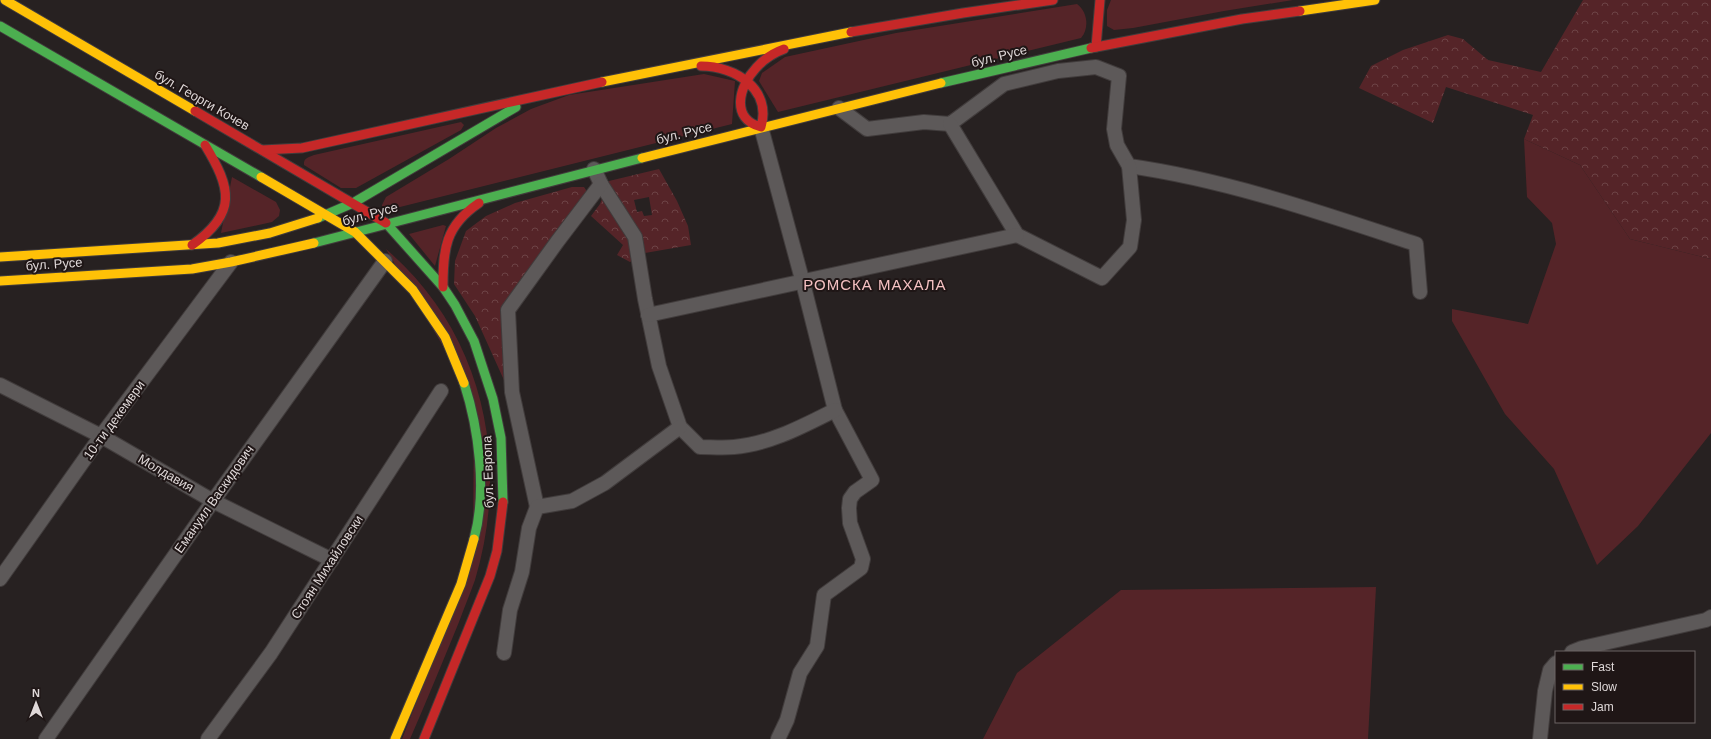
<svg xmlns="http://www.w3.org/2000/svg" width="1711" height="739" font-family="Arial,sans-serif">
	<defs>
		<pattern id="forest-crowns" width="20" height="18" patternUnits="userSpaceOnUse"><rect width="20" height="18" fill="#552428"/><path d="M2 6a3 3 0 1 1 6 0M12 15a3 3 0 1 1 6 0" fill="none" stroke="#6d4346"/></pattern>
	</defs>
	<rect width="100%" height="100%" fill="#272121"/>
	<g fill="#552428">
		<path d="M 1111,0 L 1293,0 L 1224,11 L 1133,28 L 1114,30 L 1107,26 L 1107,10 Z"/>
		<path d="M 1077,4 C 1087,11 1090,28 1081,38 L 778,112 L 759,81 L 762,73 L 785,57 L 896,33 Z"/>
		<path d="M 704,74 L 735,81 L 732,124 L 388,210 L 385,211 L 382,208 L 382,205 L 386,197 L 449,159 L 496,128 L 531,109 L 569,95 Z"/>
		<path d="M 461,122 L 464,125 L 461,130 L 356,188 L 341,188 L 304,165 C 303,158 309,157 314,155 Z"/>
		<path d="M 1524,139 L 1580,165 L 1630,239 L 1711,259 L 1711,433 L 1638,526 L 1597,565 L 1554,469 L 1505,414 L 1452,321 L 1452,309 L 1528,324 L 1556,244 L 1552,223 L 1527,197 Z"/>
		<path d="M 232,177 L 276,202 L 280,210 L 279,216 L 272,222 L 221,233 Z"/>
		<path d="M 443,225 L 446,226 L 435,266 L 409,234 Z"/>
		<path d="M 386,249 C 483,332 511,460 475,580 C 470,594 464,608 459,622 C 443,661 427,700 410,739 L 402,739 L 473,558 L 474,399 Z"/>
		<path d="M 1376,587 L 1368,739 L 983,739 L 1017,673 L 1121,590 Z"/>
	</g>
	<g fill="url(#forest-crowns)" fill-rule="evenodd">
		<path d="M 1583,0 L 1711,0 L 1711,259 L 1630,239 L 1580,165 L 1524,139 L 1533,115 L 1446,87 L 1433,123 L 1359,88 L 1371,66 L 1403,50 L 1448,35 L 1463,39 L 1488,60 L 1541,72 Z"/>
		<path d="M 659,169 L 677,201 L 688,226 L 691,245 L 645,253 L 630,262 L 617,255 L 623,245 L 591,216 L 600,204 L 609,181 ZM 649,197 L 652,215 L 644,216 L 642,211 L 637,212 L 634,200 Z"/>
		<path d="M 572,187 L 584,187 L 588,193 L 505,304 L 508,389 L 475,316 L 454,284 L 455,261 L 466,231 L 486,216 L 515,203 Z"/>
	</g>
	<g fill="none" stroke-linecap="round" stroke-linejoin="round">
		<g stroke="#413c3c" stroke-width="16">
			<g id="street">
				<path d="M 839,108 L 867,129 L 924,122 L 950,124 L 1004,84 L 1058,71 L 1096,67 L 1119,76 L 1114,129 L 1117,145 L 1129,166 C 1227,180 1322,213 1416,244 L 1420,292"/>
				<path d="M 950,124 L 1017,235 L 1102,278 L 1130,247 L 1134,220 L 1129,166"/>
				<path d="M 761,127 L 803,283 L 835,410 L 872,480 L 855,492 L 850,499 L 849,508 L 850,523 L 863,559 L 861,568 L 824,595 L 817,646 L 800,673 L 787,720 L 778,739"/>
				<path d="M 594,169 L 601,184 L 635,237 L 645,299 L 659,366 L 680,427 L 700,447 C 711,447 723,448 734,447 C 770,444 803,426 835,410"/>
				<path d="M 648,315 L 1017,235"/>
				<path d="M 0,385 L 101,436 L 213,501 L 332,560"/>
				<path d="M 537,507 L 512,392 L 508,310 L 557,242 L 601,184"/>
				<path d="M 0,579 L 101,436 L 231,262"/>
				<path d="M 1572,652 L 1582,648 L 1706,620 L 1711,617"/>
				<path d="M 504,653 L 510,610 L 522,572 L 529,528 L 537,507 L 572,501 L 605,483 L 680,427"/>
				<path d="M 46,739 L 213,501 L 385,261"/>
				<path d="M 208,739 L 271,653 L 441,391"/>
				<path d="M 1540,739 L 1545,691 L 1550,670 L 1556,663"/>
			</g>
		</g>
		<g stroke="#413c3c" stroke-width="11">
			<g id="fast">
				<path d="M 0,26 L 261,177"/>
				<path d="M 941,83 L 1091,48"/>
				<path d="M 318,218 L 353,203 L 516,107"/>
				<path d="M 386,223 L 443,287 L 455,305 L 474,341 L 493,399 L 501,438 L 503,502"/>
				<path d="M 314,243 L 642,158"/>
				<path d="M 464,383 C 479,429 487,492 474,539"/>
			</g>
		</g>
		<g stroke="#413c3c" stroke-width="11">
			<g id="slow">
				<path d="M 5,0 L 195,111"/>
				<path d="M 1300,11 L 1375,0"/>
				<path d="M 602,82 L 851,32"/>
				<path d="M 642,158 L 941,83"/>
				<path d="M 261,177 L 355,232 L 413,290 L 445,337 L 464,383"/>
				<path d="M 0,257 L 218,243 L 270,233 L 318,218"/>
				<path d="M 0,281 L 192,269 L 231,262 L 314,243"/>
				<path d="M 395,739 L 461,584 L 474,539"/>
			</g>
		</g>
		<g stroke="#413c3c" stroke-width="11">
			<g id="jam">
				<path d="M 851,32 L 963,13 L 1053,0"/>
				<path d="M 1096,47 L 1100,0"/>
				<path d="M 1091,48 L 1242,19 L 1300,11"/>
				<path d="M 701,66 C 735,66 772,89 761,127 C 730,119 739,86 756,68 C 764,59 773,53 784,49"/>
				<path d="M 195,111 L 386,223"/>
				<path d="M 262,150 L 302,148 L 602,82"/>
				<path d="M 192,245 C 238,213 231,188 205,145"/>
				<path d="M 443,287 C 443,249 445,226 479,203"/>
				<path d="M 424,739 L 490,576 L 497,551 L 503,502"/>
			</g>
		</g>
		<use href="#street" stroke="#5d5959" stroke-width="14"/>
		<use href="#fast" stroke="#4caf50" stroke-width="9"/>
		<use href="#slow" stroke="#ffc107" stroke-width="9"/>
		<use href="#jam" stroke="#c62828" stroke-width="9"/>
	</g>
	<g text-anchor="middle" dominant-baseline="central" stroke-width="4" stroke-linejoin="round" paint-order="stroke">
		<g font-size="13" fill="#dfd8d8" stroke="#1f1616">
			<text transform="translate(999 56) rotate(-14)">бул. Русе</text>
			<text transform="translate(202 100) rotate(30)">бул. Георги Кочев</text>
			<text transform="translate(684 133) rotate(-14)">бул. Русе</text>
			<text transform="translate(370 214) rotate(-15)">бул. Русе</text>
			<text transform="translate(54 264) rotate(-4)">бул. Русе</text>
			<text transform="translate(114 420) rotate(-54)">10-ти декември</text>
			<text transform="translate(488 472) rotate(-92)">бул. Европа</text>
			<text transform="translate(166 473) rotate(30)">Молдавия</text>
			<text transform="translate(214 499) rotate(-55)">Емануил Васкидович</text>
			<text transform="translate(327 567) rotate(-57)">Стоян Михайловски</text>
		</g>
		<g font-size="15" letter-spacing="1" fill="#f5c1c2" stroke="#1f1616">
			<text x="875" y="284">РОМСКА МАХАЛА</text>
		</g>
	</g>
	<rect x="1555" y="651" width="140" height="72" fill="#1f1616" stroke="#6c6464"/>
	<rect x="1563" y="664" width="20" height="6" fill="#4caf50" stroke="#6c6464"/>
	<text x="1591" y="671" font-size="12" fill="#dfd8d8">Fast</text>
	<rect x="1563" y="684" width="20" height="6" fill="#ffc107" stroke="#6c6464"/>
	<text x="1591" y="691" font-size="12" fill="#dfd8d8">Slow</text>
	<rect x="1563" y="704" width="20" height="6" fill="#c62828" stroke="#6c6464"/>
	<text x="1591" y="711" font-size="12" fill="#dfd8d8">Jam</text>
	<g transform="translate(36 703)" stroke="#1f1616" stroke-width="3" paint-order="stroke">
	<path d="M0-3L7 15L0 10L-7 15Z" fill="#dfd8d8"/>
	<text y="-6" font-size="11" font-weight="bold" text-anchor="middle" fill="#dfd8d8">N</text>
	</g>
</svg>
